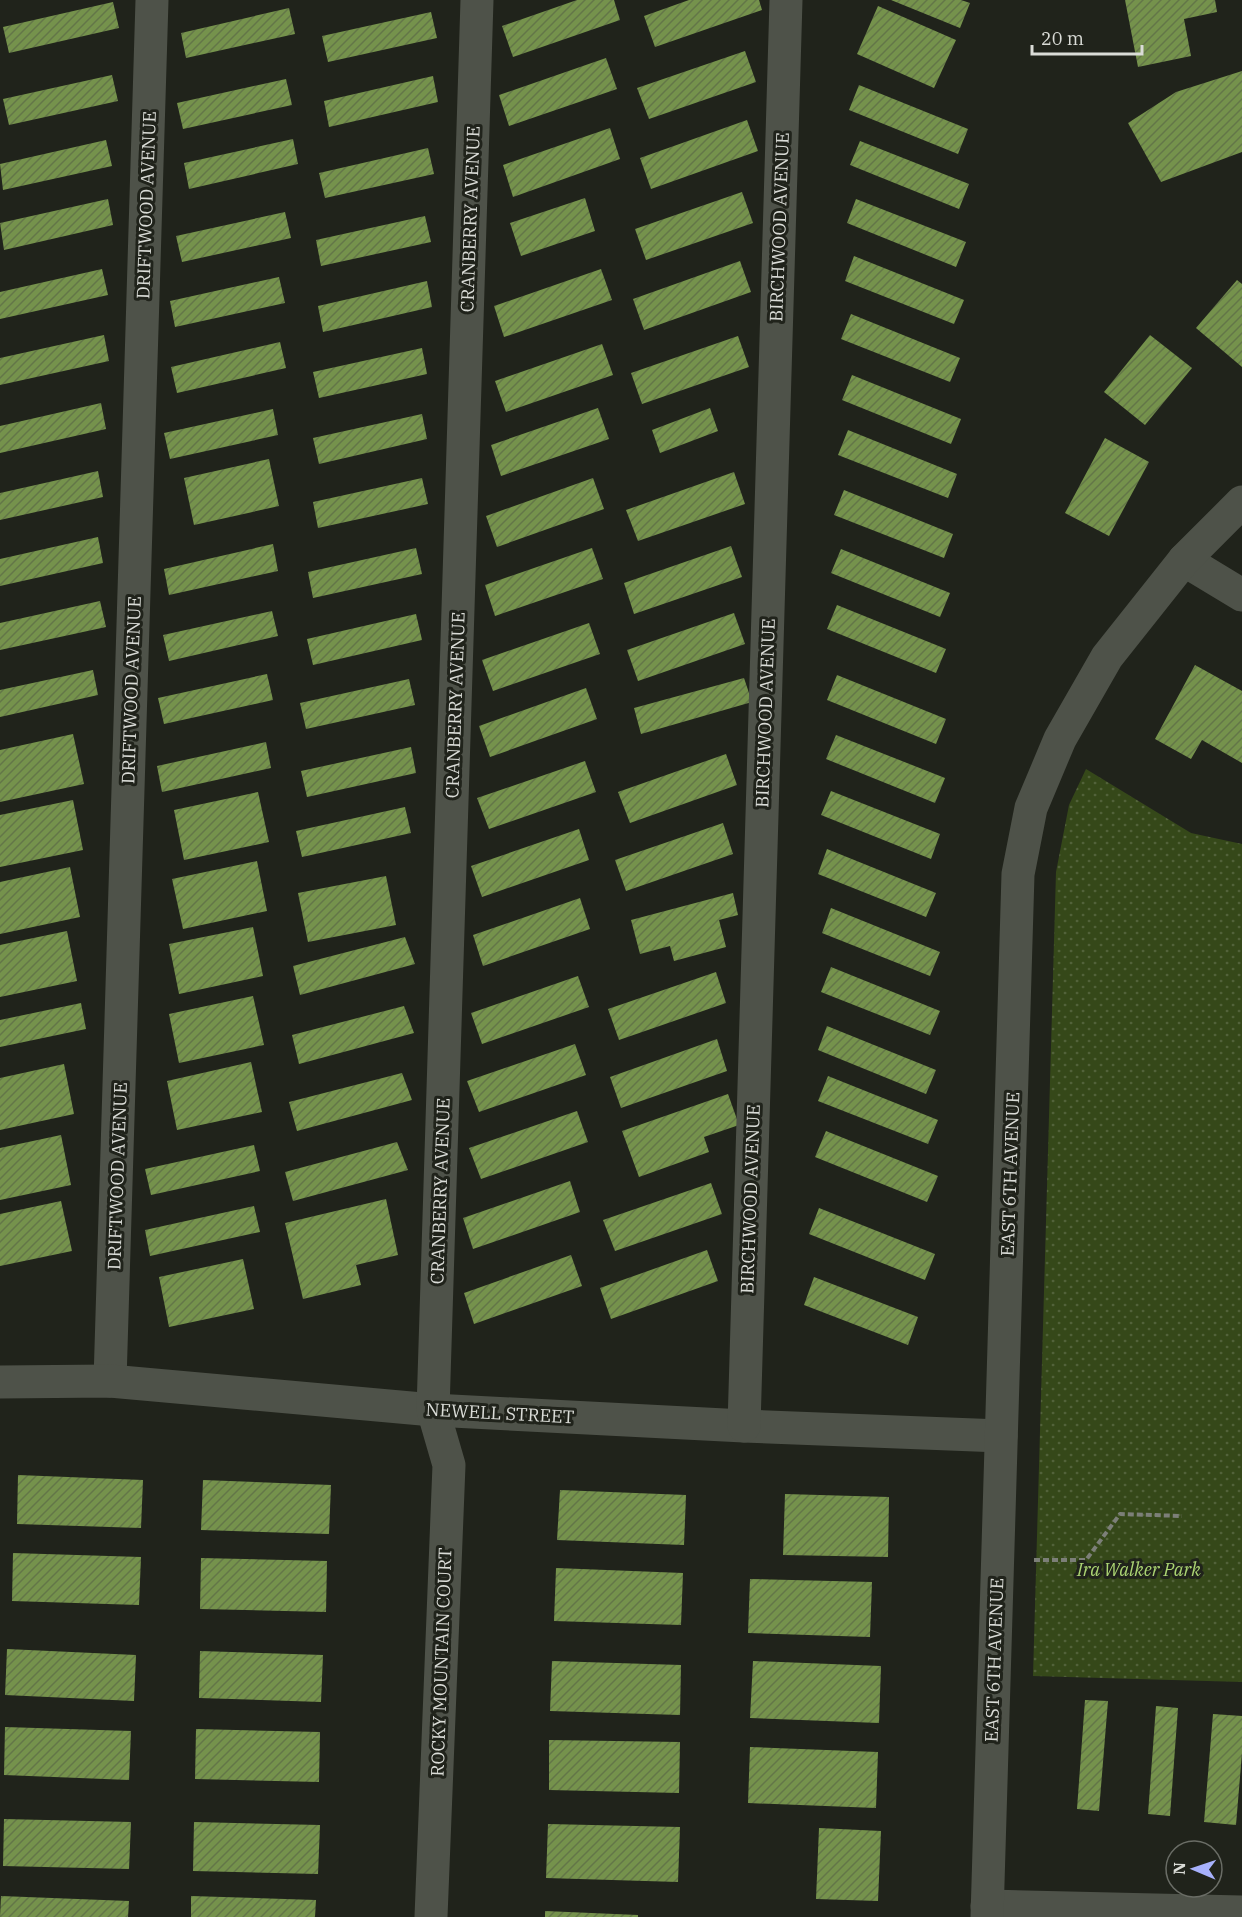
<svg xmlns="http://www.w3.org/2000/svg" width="1242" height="1917" font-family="'IBM Plex Serif',serif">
	<defs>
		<pattern id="park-dots" width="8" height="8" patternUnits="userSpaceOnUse" patternTransform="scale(1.5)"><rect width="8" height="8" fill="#354819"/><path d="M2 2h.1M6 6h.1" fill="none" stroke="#52623a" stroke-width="1.8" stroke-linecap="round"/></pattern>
		<pattern id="building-hatch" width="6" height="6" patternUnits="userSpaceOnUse" patternTransform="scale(1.5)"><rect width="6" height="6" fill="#75924c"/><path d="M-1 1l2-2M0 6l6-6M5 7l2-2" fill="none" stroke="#637648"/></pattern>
	</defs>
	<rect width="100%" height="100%" fill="#20231b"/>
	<path fill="url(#park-dots)" d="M 1086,769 L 1191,833 L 1242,844 L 1242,1682 L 1033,1676 L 1056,872 L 1069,805 Z"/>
	<g fill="url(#building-hatch)">
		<path d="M 577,0 L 614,0 L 620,20 L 513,57 L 502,26 Z"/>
		<path d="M 689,0 L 759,0 L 762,10 L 655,47 L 644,16 Z"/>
		<path d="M 891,0 L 961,0 L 970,3 L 960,28 Z"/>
		<path d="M 1125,0 L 1215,0 L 1217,12 L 1184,19 L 1191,56 L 1138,67 Z"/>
		<path d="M 113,2 L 119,28 L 9,53 L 3,27 Z"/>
		<path d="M 878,6 L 956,40 L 934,88 L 857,54 Z"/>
		<path d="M 289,8 L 295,34 L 186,58 L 181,33 Z"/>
		<path d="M 431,12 L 437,38 L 328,62 L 322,36 Z"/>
		<path d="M 745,51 L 756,82 L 649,119 L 637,88 Z"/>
		<path d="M 606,58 L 617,89 L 509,126 L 499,95 Z"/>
		<path d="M 1242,71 L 1242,152 L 1161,182 L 1128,123 L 1176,92 Z"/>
		<path d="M 112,75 L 118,101 L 9,125 L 3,99 Z"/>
		<path d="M 433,76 L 438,102 L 329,127 L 324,101 Z"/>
		<path d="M 286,79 L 292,105 L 183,129 L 177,103 Z"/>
		<path d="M 859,85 L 968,129 L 958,154 L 849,110 Z"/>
		<path d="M 747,120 L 758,151 L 651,189 L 640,158 Z"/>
		<path d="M 610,128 L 620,159 L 513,197 L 503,165 Z"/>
		<path d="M 293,139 L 298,164 L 189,189 L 184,163 Z"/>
		<path d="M 106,140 L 112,166 L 3,190 L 0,164 Z"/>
		<path d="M 860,141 L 969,184 L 959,209 L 850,165 Z"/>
		<path d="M 428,148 L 434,174 L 325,198 L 319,173 Z"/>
		<path d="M 742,192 L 753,223 L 646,260 L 635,229 Z"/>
		<path d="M 585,198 L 595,231 L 521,256 L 510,223 Z"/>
		<path d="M 108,199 L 113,225 L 4,250 L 0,223 Z"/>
		<path d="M 856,199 L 966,242 L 956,267 L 847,223 Z"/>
		<path d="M 285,212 L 291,238 L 182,262 L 176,236 Z"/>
		<path d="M 425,216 L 431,242 L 321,266 L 316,240 Z"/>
		<path d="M 854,256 L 964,300 L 954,324 L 845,281 Z"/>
		<path d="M 740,261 L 751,292 L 644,330 L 633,299 Z"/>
		<path d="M 102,269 L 108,295 L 0,319 L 0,292 Z"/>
		<path d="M 601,269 L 612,300 L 504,337 L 494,306 Z"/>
		<path d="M 279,277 L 285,303 L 175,327 L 170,301 Z"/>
		<path d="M 1237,280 L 1242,284 L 1242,367 L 1196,328 Z"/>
		<path d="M 427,281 L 432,307 L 323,332 L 318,306 Z"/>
		<path d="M 851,314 L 960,358 L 950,382 L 841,339 Z"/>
		<path d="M 104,335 L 109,361 L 0,385 L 0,358 Z"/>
		<path d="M 1150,335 L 1192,368 L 1145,425 L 1104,392 Z"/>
		<path d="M 738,336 L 749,367 L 642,404 L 631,373 Z"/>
		<path d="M 280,342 L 286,368 L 177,393 L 171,367 Z"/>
		<path d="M 602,344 L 613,375 L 506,412 L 495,381 Z"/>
		<path d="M 422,348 L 427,374 L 319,398 L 313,372 Z"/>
		<path d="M 852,375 L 961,419 L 951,444 L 842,400 Z"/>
		<path d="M 101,403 L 106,429 L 0,453 L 0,426 Z"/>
		<path d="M 598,408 L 609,439 L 501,476 L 491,445 Z"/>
		<path d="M 710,408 L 718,431 L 660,453 L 652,430 Z"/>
		<path d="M 273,409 L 278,435 L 170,459 L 164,433 Z"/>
		<path d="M 422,414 L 427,439 L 319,464 L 313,438 Z"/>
		<path d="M 848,430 L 957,474 L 948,498 L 838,455 Z"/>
		<path d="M 1105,438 L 1149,462 L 1109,536 L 1065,513 Z"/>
		<path d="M 269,459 L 279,506 L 194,525 L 184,478 Z"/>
		<path d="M 98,471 L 103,497 L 0,520 L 0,493 Z"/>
		<path d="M 734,472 L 745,504 L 638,541 L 626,510 Z"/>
		<path d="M 422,478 L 428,504 L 318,528 L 313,502 Z"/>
		<path d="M 593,478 L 604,509 L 497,547 L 486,516 Z"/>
		<path d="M 844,490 L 953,534 L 944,558 L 834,515 Z"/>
		<path d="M 98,537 L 103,563 L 0,586 L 0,559 Z"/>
		<path d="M 273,544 L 278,571 L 169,595 L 164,569 Z"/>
		<path d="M 731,546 L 742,577 L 634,614 L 624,583 Z"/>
		<path d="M 416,548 L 422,574 L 313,598 L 308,572 Z"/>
		<path d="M 592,548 L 603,579 L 495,616 L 485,585 Z"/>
		<path d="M 841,549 L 950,593 L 940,617 L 831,573 Z"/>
		<path d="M 100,601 L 106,627 L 0,650 L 0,623 Z"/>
		<path d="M 837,605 L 946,649 L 936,673 L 827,629 Z"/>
		<path d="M 272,611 L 278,636 L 169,661 L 163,635 Z"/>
		<path d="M 734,613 L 745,644 L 638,681 L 627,650 Z"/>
		<path d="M 416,614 L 422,640 L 313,665 L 307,639 Z"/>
		<path d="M 589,623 L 600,654 L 493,691 L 482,660 Z"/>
		<path d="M 1195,665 L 1242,691 L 1242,763 L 1202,740 L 1191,759 L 1155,739 Z"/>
		<path d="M 93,670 L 98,695 L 0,717 L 0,690 Z"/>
		<path d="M 267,674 L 273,700 L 164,724 L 158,698 Z"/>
		<path d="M 837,675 L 946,719 L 936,744 L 827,700 Z"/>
		<path d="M 744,678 L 752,702 L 641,734 L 634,708 Z"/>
		<path d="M 409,679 L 415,705 L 306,729 L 300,703 Z"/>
		<path d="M 586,688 L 597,719 L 490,757 L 479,726 Z"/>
		<path d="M 73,734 L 84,784 L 0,802 L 0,750 Z"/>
		<path d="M 836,735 L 945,778 L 935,803 L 826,759 Z"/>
		<path d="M 266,742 L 271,768 L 162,792 L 157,766 Z"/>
		<path d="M 411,747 L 416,773 L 307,797 L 301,771 Z"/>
		<path d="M 726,754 L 737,785 L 630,823 L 618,792 Z"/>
		<path d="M 585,761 L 596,792 L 489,829 L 477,798 Z"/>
		<path d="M 831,791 L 940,834 L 931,859 L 821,815 Z"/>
		<path d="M 258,792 L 269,842 L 184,860 L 174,810 Z"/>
		<path d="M 73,800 L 83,850 L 0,867 L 0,815 Z"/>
		<path d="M 405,807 L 411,833 L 302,857 L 296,831 Z"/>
		<path d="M 723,823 L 733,854 L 626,891 L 615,860 Z"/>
		<path d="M 579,829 L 589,860 L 482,897 L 471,866 Z"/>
		<path d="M 827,849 L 936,893 L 926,917 L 818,874 Z"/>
		<path d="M 257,861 L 267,911 L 183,929 L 172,879 Z"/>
		<path d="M 70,867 L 80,917 L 0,934 L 0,882 Z"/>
		<path d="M 386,876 L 396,925 L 308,942 L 298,893 Z"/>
		<path d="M 733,893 L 738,915 L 719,920 L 726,947 L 674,961 L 670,946 L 640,954 L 631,920 Z"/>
		<path d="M 580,898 L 590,929 L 483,966 L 473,935 Z"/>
		<path d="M 831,908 L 940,952 L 930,976 L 822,933 Z"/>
		<path d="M 253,927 L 263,976 L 179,994 L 169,944 Z"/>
		<path d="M 67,931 L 77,981 L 0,997 L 0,945 Z"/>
		<path d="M 405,937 L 415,964 L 300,995 L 293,966 Z"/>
		<path d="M 831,967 L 940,1011 L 930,1035 L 821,992 Z"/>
		<path d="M 716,972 L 726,1003 L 619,1040 L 608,1009 Z"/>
		<path d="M 578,976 L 589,1007 L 482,1044 L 471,1013 Z"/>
		<path d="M 253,996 L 264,1045 L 179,1063 L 169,1014 Z"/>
		<path d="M 81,1003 L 86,1029 L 0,1047 L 0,1020 Z"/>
		<path d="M 404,1006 L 414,1033 L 299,1064 L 292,1035 Z"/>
		<path d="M 827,1026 L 936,1070 L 926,1094 L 818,1050 Z"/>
		<path d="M 717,1039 L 727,1071 L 621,1108 L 610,1077 Z"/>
		<path d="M 575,1044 L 586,1075 L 479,1112 L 467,1081 Z"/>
		<path d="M 251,1062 L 262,1112 L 177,1130 L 167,1081 Z"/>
		<path d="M 64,1064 L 74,1114 L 0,1130 L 0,1078 Z"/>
		<path d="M 402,1073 L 412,1100 L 297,1131 L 289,1102 Z"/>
		<path d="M 828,1076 L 938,1120 L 928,1144 L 818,1101 Z"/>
		<path d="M 728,1094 L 739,1125 L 704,1137 L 709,1152 L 639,1177 L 622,1131 Z"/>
		<path d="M 577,1111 L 588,1142 L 481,1179 L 469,1148 Z"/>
		<path d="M 826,1131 L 938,1176 L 927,1202 L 815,1157 Z"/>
		<path d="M 61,1135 L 71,1185 L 0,1200 L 0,1148 Z"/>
		<path d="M 397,1142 L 408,1170 L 293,1201 L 285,1172 Z"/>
		<path d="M 254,1145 L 260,1171 L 151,1195 L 145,1169 Z"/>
		<path d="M 570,1181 L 580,1212 L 473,1249 L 463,1218 Z"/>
		<path d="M 711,1183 L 722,1214 L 615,1251 L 603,1220 Z"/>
		<path d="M 386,1199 L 398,1255 L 356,1265 L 361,1285 L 303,1299 L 285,1223 Z"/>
		<path d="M 61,1201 L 72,1251 L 0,1266 L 0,1214 Z"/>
		<path d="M 254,1206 L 260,1232 L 150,1256 L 145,1230 Z"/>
		<path d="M 819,1208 L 935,1254 L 925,1280 L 809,1234 Z"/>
		<path d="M 707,1250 L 718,1281 L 611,1319 L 600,1288 Z"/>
		<path d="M 571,1255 L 582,1286 L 474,1324 L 464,1293 Z"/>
		<path d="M 243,1259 L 254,1309 L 169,1327 L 159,1277 Z"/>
		<path d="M 814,1277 L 918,1317 L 908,1345 L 804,1305 Z"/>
		<path d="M 18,1475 L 143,1480 L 141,1528 L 17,1524 Z"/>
		<path d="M 203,1480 L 331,1485 L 329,1534 L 201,1530 Z"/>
		<path d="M 560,1490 L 686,1495 L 684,1545 L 557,1540 Z"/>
		<path d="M 785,1494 L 889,1497 L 888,1557 L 783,1555 Z"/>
		<path d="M 13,1553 L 141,1557 L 139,1605 L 12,1601 Z"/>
		<path d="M 201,1558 L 327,1561 L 326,1612 L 200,1609 Z"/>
		<path d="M 556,1568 L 683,1573 L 681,1625 L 554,1621 Z"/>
		<path d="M 750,1579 L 872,1582 L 870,1637 L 748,1633 Z"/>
		<path d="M 7,1649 L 136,1655 L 134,1701 L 5,1695 Z"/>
		<path d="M 200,1651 L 323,1655 L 321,1702 L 199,1698 Z"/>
		<path d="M 552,1661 L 681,1665 L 680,1715 L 550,1711 Z"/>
		<path d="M 753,1661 L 881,1666 L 879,1723 L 750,1718 Z"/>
		<path d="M 1085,1700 L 1108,1701 L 1099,1811 L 1077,1809 Z"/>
		<path d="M 1156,1706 L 1178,1708 L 1170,1816 L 1148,1814 Z"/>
		<path d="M 1213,1714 L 1242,1716 L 1242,1753 L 1236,1825 L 1204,1822 Z"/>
		<path d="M 5,1727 L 131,1731 L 129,1780 L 4,1775 Z"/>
		<path d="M 196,1729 L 320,1732 L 319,1782 L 195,1779 Z"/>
		<path d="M 549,1740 L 680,1742 L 679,1793 L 549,1790 Z"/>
		<path d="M 750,1747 L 878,1752 L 876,1808 L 748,1803 Z"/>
		<path d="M 4,1819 L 131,1822 L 129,1869 L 3,1866 Z"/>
		<path d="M 194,1822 L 320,1825 L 318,1874 L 193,1871 Z"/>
		<path d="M 548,1824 L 680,1827 L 678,1882 L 546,1878 Z"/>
		<path d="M 819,1828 L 881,1831 L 878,1901 L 816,1899 Z"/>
		<path d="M 1,1896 L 129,1901 L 128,1917 L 0,1917 Z"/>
		<path d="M 191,1896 L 316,1900 L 315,1917 L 191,1917 Z"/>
		<path d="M 545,1911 L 638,1915 L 638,1917 L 545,1917 Z"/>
	</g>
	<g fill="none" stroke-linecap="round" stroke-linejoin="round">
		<path stroke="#7c7f78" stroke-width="4" stroke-dasharray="6 3" stroke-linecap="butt" d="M 1034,1560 L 1086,1560 L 1120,1514 L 1182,1516"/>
		<g stroke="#4e5249" stroke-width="33">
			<path d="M 1184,560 L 1242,595"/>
			<path d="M 110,1381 L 152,0"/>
			<path d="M 0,1382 L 110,1381 L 433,1410 L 744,1426 L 1001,1436"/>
			<path d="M 744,1426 L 786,0"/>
			<path d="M 987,1906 L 1242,1912"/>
			<path d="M 431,1917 L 449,1465 L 433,1410 L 477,0"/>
			<path d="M 987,1917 L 1018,874 L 1031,808 L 1060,739 L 1107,657 L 1184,560 L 1242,502"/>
		</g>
	</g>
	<g text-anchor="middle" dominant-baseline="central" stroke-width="6" stroke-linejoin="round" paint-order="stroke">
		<g font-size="18" fill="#dadcd7" stroke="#20231b">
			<text transform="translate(146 205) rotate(-88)">DRIFTWOOD AVENUE</text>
			<text transform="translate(470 219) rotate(-88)">CRANBERRY AVENUE</text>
			<text transform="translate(779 227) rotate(-88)">BIRCHWOOD AVENUE</text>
			<text transform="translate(131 690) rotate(-88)">DRIFTWOOD AVENUE</text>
			<text transform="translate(455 705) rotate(-88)">CRANBERRY AVENUE</text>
			<text transform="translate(765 713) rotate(-88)">BIRCHWOOD AVENUE</text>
			<text transform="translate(1010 1174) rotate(-88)">EAST 6TH AVENUE</text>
			<text transform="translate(117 1176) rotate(-88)">DRIFTWOOD AVENUE</text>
			<text transform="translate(440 1191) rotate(-88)">CRANBERRY AVENUE</text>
			<text transform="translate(750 1199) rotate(-88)">BIRCHWOOD AVENUE</text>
			<text transform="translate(500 1413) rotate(3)">NEWELL STREET</text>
			<text transform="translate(994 1660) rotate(-88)">EAST 6TH AVENUE</text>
			<text transform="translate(441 1662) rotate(-88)">ROCKY MOUNTAIN COURT</text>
		</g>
		<g font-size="18" font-style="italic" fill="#abd473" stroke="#20231b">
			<text x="1139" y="1569">Ira Walker Park</text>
		</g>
	</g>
	<g transform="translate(1194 1869) rotate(272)"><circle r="28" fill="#20231b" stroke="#6a6d66" stroke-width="1.5"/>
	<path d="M0-4.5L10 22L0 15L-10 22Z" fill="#a7b1fc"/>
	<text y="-9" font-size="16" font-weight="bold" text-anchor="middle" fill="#dadcd7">N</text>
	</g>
	<path d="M1032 45v9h110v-9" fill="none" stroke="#dadcd7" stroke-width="3"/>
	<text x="1041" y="45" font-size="18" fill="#dadcd7" stroke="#20231b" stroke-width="4.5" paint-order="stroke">20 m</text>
</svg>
